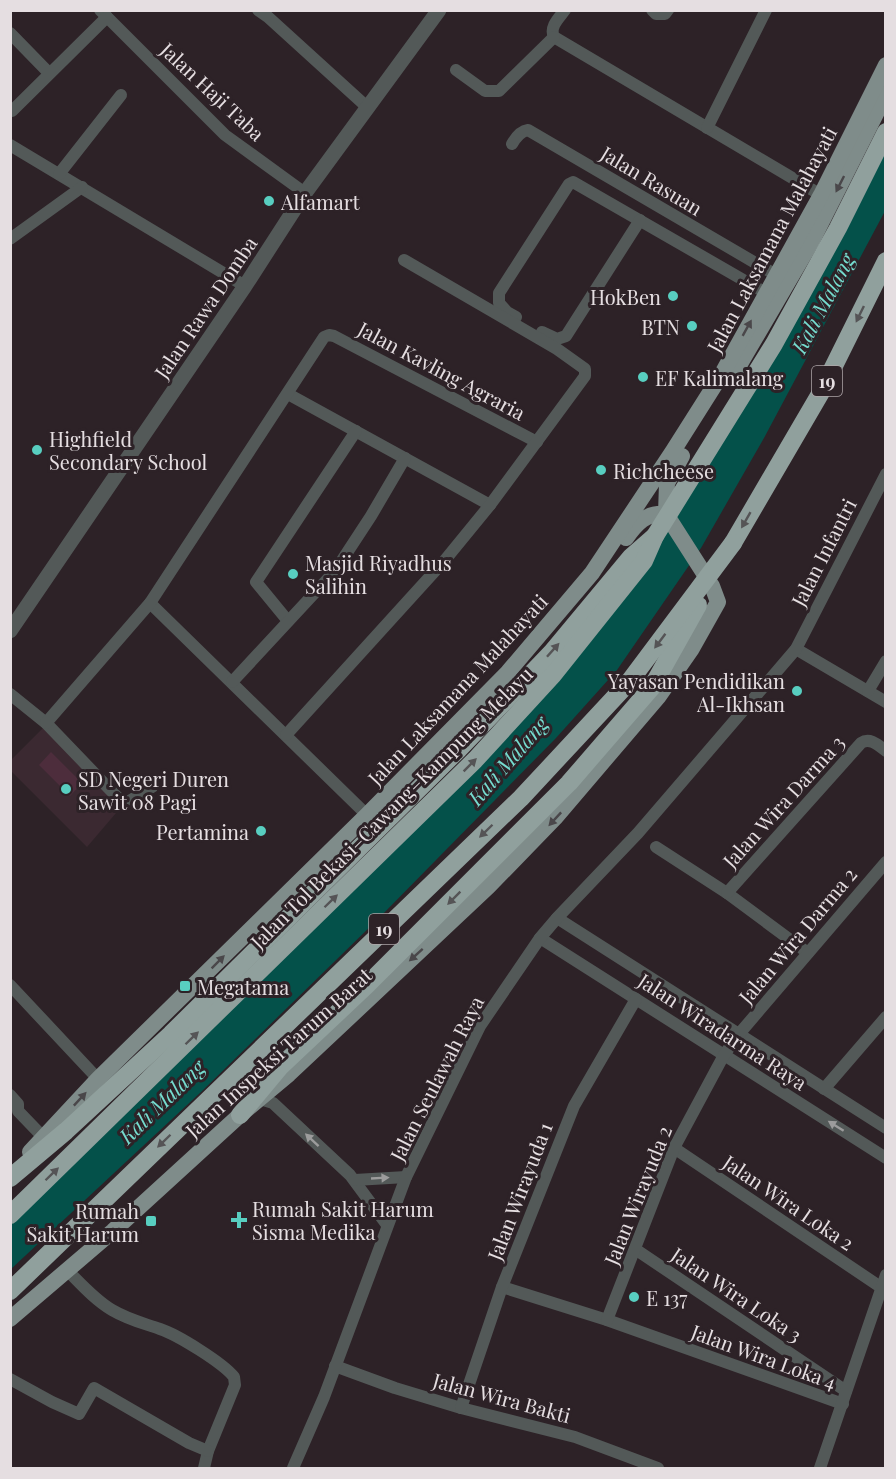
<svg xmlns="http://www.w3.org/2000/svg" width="896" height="1479" font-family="'Playfair Display',serif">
	<rect width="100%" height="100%" fill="#2d2227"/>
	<path fill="#3b2931" d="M 43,728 L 122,806 L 87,847 L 11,771 L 10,761 Z"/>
	<path fill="#4d2d3c" d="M 51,752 L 82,783 L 70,796 L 39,765 Z"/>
	<path fill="#04514a" d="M 885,132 L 885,211 L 764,438 L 701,548 L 617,670 L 556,738 L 377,920 L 201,1092 L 11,1269 L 11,1215 L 425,809 L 644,561 Z"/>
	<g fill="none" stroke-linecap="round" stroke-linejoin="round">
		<g stroke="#535958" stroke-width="12">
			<path d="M 100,10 L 225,135 L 305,193"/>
			<path d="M 258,10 L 268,17 L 367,107"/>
			<path d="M 565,10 C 559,18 549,27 554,37 L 821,195"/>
			<path d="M 652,10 L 656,14 L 665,14 L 668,10"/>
			<path d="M 10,33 L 49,73"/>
			<path d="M 456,70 L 485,91 L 499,91 L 554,37"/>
			<path d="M 12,111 L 107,17"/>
			<path d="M 707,128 L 766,10"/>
			<path d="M 512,144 C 516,137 521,131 528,130 L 776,275"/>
			<path d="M 10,145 L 245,286"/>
			<path d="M 59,174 L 121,95"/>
			<path d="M 10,239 L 82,187"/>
			<path d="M 516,317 L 507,312 L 499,303 L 499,293 L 569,184 L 573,182 L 766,293"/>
			<path d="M 542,332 L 557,339 L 566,336 L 640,220"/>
			<path d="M 288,394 L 490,505"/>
			<path d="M 150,603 L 367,815"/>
			<path d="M 288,621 L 256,582 L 356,431"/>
			<path d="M 796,649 L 886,702"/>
			<path d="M 232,682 L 335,571 L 371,516 L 405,458"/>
			<path d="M 868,691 L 886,661"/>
			<path d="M 10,694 L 46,723 L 121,801 L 126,803 L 152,787"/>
			<path d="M 46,723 L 150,603 L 324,337 L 329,335 L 334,336 L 537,442"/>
			<path d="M 286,735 L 445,560 L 490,505 L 585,376 L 585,369 L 557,349 L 404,260"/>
			<path d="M 656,847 L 727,893 L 808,953"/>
			<path d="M 727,893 L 861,743 C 870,737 878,745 886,751"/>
			<path d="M 557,918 L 886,1128"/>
			<path d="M 540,938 L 886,1158"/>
			<path d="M 10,985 L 98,1079"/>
			<path d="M 824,1089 L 886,1017"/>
			<path d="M 10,1095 L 18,1104 L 18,1111 L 44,1138"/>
			<path d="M 260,1099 L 273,1103 L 350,1175 L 387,1225"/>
			<path d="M 674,1148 L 882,1288"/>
			<path d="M 355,1180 L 406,1177"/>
			<path d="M 635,1249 L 846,1391"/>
			<path d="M 67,1270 C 81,1284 95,1300 112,1310 C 129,1320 143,1323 160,1329 C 178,1335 223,1363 234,1377 L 235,1385 L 208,1451 L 204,1468"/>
			<path d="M 502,1287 L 607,1320 L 843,1404"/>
			<path d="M 607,1320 L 674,1148 L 724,1055 L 739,1034 L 886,862"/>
			<path d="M 335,1366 L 395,1388 L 461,1408 L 575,1437 L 658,1468"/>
			<path d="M 10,1379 L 52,1402 L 79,1414 L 94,1388 L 189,1443 L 208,1451"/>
			<path d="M 461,1408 L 502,1287 L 574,1106 L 636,999"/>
			<path d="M 293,1468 L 324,1397 L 406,1177 L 480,1026 L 540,938 L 557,918 L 638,833 L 796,649 L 886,474"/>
			<path d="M 820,1468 L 886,1275"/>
		</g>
		<path stroke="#535958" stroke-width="15" d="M 10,631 L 245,286 L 305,193 L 439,10"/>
		<g stroke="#7f8c8a" stroke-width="16">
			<path d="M 730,381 L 812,241 L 886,94"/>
			<path d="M 666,514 L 667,483 L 682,456"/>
			<path d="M 626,538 C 636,524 646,512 666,514"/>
			<path d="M 30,1152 L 98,1079 L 367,815 L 508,672 L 592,573 L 673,451 L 723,372 L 821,195 L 886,65"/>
			<path d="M 10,1319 L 113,1231 L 240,1115 L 289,1074 L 488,887 L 555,818 L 659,696 L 691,650 L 718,602 L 712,586 L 666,514"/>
		</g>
		<g stroke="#90a09d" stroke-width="18">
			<path d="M 733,543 L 820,394 L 886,261"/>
			<path d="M 240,1115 L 280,1067 L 368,984 L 569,783 L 652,687"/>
			<path d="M 10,1178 L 66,1131 L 171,1034 L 459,749 L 552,652 L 631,557 L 655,536"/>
		</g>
		<g stroke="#90a09d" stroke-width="18">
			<path d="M 652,687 L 698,605"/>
			<path d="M 10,1215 L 475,760 L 553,675 L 644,561 L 655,536 L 774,344 L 838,228 L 886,132"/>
			<path d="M 10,1291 L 521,798 L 629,682 L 733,543"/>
		</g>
	</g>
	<defs><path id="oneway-solid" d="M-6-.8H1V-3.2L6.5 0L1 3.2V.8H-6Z" transform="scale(1.5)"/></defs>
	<g fill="#4a474a">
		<use href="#oneway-solid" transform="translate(840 184) rotate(117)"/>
		<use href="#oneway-solid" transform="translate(747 328) rotate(-61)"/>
		<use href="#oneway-solid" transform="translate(555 819) rotate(133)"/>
		<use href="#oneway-solid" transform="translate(416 955) rotate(138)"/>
		<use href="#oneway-solid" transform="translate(218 962) rotate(-45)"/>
		<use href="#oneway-solid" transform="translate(80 1099) rotate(-47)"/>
	</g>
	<g fill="#555456">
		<use href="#oneway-solid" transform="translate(860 314) rotate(116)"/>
		<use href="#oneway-solid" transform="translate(746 520) rotate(120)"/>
		<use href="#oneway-solid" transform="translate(660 641) rotate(127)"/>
		<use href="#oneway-solid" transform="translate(553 650) rotate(-48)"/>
		<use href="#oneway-solid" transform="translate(470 765) rotate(-45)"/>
		<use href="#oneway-solid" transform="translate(486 831) rotate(136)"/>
		<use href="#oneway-solid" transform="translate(454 898) rotate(135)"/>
		<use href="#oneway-solid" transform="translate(331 901) rotate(-44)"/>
		<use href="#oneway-solid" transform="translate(192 1038) rotate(-44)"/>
		<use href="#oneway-solid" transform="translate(164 1141) rotate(136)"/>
		<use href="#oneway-solid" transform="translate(52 1174) rotate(-44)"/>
	</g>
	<g fill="#9c9c9c">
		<use href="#oneway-solid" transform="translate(836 1126) rotate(-148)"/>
		<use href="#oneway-solid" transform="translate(312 1140) rotate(-137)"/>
		<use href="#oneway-solid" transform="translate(380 1178) rotate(-3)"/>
	</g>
	<g fill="#58cec0" stroke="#2d2227" stroke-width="2">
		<circle cx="269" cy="201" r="6"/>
		<circle cx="673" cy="296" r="6"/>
		<circle cx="692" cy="326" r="6"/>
		<circle cx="643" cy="377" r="6"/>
		<circle cx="37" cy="450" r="6"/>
		<circle cx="601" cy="470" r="6"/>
		<circle cx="293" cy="574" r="6"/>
		<circle cx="797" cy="691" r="6"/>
		<circle cx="66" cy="789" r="6"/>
		<circle cx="261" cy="831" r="6"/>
		<rect x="179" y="980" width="12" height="12" rx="3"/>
		<path d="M236 1211h6v6h6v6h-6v6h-6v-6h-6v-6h6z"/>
		<rect x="145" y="1215" width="12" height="12" rx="3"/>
		<circle cx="634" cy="1297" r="6"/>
	</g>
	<g text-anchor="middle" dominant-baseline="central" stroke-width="6" stroke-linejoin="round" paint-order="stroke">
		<g fill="#2d2227" stroke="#aea6a9" stroke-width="1.5">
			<rect x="812" y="366" width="30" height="30" rx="4.5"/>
			<rect x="369" y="914" width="30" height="30" rx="4.5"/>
		</g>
		<g font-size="18" font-weight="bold" fill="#e5dee1">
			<text x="827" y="381">19</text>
			<text x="384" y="929">19</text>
		</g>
		<g font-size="20" fill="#e5dee1" stroke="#2d2227">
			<text transform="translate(213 91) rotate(43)">Jalan Haji Taba</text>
			<text transform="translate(652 180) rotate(31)">Jalan Rasuan</text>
			<text transform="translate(771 239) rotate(-62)">Jalan Laksamana Malahayati</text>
			<text transform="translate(205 307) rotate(-56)">Jalan Rawa Domba</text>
			<text transform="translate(442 370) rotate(28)">Jalan Kavling Agraria</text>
			<text transform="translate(823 552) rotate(-63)">Jalan Infantri</text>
			<text transform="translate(457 689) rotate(-47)">Jalan Laksamana Malahayati</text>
			<text transform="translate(783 801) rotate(-48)">Jalan Wira Darma 3</text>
			<text transform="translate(391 807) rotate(-45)">Jalan Tol Bekasi–Cawang–Kampung Melayu</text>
			<text transform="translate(797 935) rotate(-50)">Jalan Wira Darma 2</text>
			<text transform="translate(723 1031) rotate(33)">Jalan Wiradarma Raya</text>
			<text transform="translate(278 1052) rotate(-42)">Jalan Inspeksi Tarum Barat</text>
			<text transform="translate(436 1078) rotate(-63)">Jalan Seulawah Raya</text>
			<text transform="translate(519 1191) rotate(-69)">Jalan Wirayuda 1</text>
			<text transform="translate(637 1195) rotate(-68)">Jalan Wirayuda 2</text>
			<text transform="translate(789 1202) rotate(34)">Jalan Wira Loka 2</text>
			<text transform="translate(737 1294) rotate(34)">Jalan Wira Loka 3</text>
			<text transform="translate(764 1356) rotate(20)">Jalan Wira Loka 4</text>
			<text transform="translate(502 1397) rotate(15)">Jalan Wira Bakti</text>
		</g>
		<g font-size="20" fill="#e5dee1" stroke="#2d2227" text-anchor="start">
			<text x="281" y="201">Alfamart</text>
			<text x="661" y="296" text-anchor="end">HokBen</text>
			<text x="680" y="326" text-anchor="end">BTN</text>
			<text x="655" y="377">EF Kalimalang</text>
			<text x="49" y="438">Highfield<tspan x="49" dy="23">Secondary School</tspan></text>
			<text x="613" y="470">Richcheese</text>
			<text x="305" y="562">Masjid Riyadhus<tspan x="305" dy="23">Salihin</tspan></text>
			<text x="785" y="680" text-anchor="end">Yayasan Pendidikan<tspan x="785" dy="23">Al-Ikhsan</tspan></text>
			<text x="78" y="778">SD Negeri Duren<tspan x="78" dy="23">Sawit 08 Pagi</tspan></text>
			<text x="249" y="831" text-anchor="end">Pertamina</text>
			<text x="197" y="986">Megatama</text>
			<text x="252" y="1208">Rumah Sakit Harum<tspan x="252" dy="23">Sisma Medika</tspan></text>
			<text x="139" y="1210" text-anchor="end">Rumah<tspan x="139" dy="23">Sakit Harum</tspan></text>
			<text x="646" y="1297">E 137</text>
		</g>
		<g font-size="21" font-style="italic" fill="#75dbce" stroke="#2d2227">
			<text transform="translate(822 303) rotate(-62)">Kali Malang</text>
			<text transform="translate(507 760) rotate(-49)">Kali Malang</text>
			<text transform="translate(161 1101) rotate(-44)">Kali Malang</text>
		</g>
	</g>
	<rect width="896" height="1479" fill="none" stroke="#e5dee1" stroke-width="24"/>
</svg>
